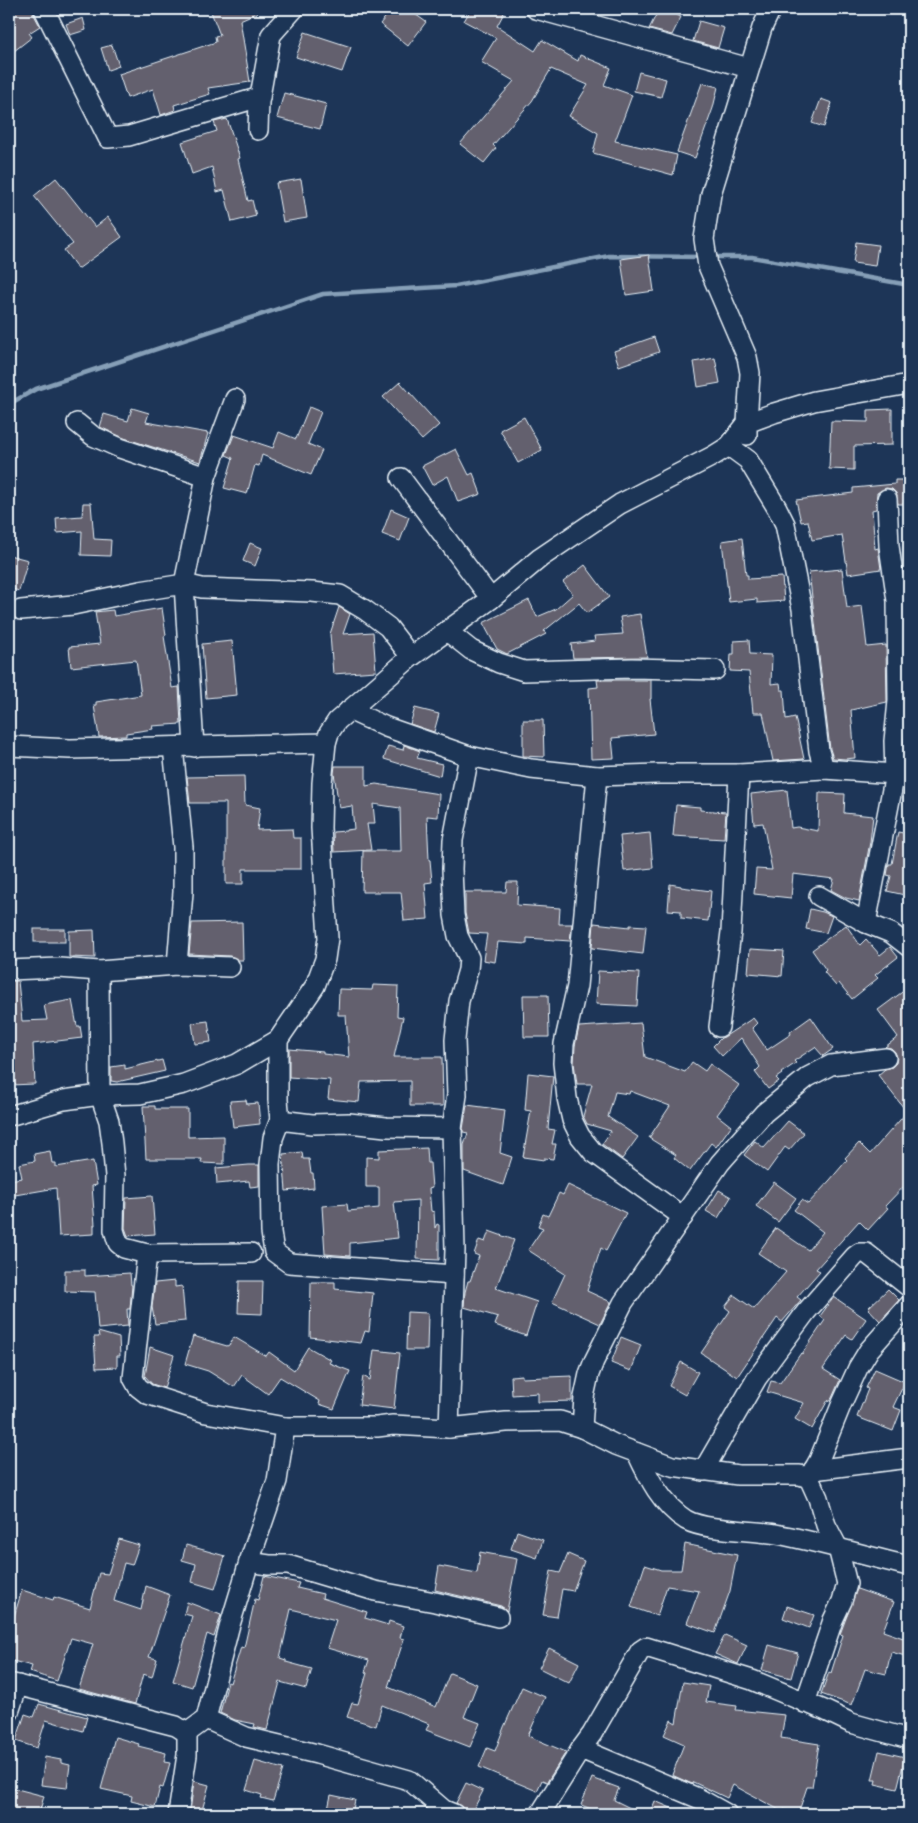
<svg xmlns="http://www.w3.org/2000/svg" width="918" height="1823" font-family="'Indie Flower',sans-serif">
	<rect width="100%" height="100%" fill="#1d3557"/>
	<filter id="ink" filterUnits="userSpaceOnUse"><feTurbulence type="fractalNoise" baseFrequency=".02" numOctaves="2"/><feDisplacementMap in="SourceGraphic" scale="10" xChannelSelector="R" yChannelSelector="G"/><feConvolveMatrix kernelMatrix="1 2 1 2 8 2 1 2 1" color-interpolation-filters="sRGB"/></filter>
	<g filter="url(#ink)">
		<g fill="none" stroke-linecap="round" stroke-linejoin="round">
			<g stroke="#869fb7" stroke-width="4.5">
				<path d="M 711,257 L 752,257 L 909,285"/>
				<path d="M 9,404 L 36,389 L 323,294 L 456,286 L 609,256 L 703,257"/>
			</g>
		</g>
		<g fill="#64616e" stroke="#e8f1f8">
			<path d="M 9,9 L 31,9 L 40,26 L 29,33 L 32,37 L 9,55 Z"/>
			<path d="M 210,9 L 265,9 L 240,20 L 250,82 L 208,88 L 210,94 L 174,105 L 175,110 L 161,115 L 153,89 L 127,98 L 119,74 L 216,42 L 215,36 L 220,35 Z"/>
			<path d="M 392,9 L 408,9 L 426,22 L 408,46 L 380,24 Z"/>
			<path d="M 471,9 L 506,9 L 497,26 L 535,51 L 542,40 L 578,61 L 580,55 L 611,68 L 604,85 L 632,95 L 615,141 L 677,155 L 673,175 L 593,153 L 598,133 L 569,116 L 588,85 L 551,69 L 532,101 L 493,145 L 496,148 L 484,163 L 460,144 L 514,81 L 481,62 L 496,38 L 464,21 Z"/>
			<path d="M 659,9 L 664,9 L 681,17 L 672,35 L 649,29 Z"/>
			<path d="M 83,18 L 86,30 L 70,35 L 66,24 Z"/>
			<path d="M 699,21 L 724,28 L 718,48 L 693,41 Z"/>
			<path d="M 305,32 L 351,47 L 342,72 L 296,57 Z"/>
			<path d="M 112,45 L 119,66 L 108,70 L 101,48 Z"/>
			<path d="M 639,72 L 666,79 L 661,97 L 634,91 Z"/>
			<path d="M 702,83 L 718,87 L 713,108 L 695,158 L 677,152 Z"/>
			<path d="M 284,93 L 326,104 L 320,129 L 277,118 Z"/>
			<path d="M 821,99 L 832,103 L 824,127 L 812,123 Z"/>
			<path d="M 227,119 L 240,158 L 238,159 L 248,201 L 252,200 L 256,216 L 232,222 L 224,190 L 217,192 L 212,167 L 192,174 L 182,142 L 217,131 L 214,122 Z"/>
			<path d="M 56,178 L 95,227 L 108,217 L 122,237 L 78,269 L 64,250 L 73,244 L 34,196 Z"/>
			<path d="M 301,179 L 307,218 L 283,222 L 276,183 Z"/>
			<path d="M 856,242 L 878,245 L 875,266 L 853,263 Z"/>
			<path d="M 649,255 L 654,291 L 626,295 L 621,259 Z"/>
			<path d="M 654,337 L 659,352 L 619,366 L 614,351 Z"/>
			<path d="M 715,358 L 720,383 L 698,387 L 694,362 Z"/>
			<path d="M 400,382 L 439,425 L 422,440 L 383,397 Z"/>
			<path d="M 309,407 L 321,412 L 308,444 L 322,450 L 311,475 L 262,455 L 259,466 L 255,465 L 247,494 L 224,488 L 233,458 L 226,455 L 234,435 L 273,448 L 279,432 L 296,439 Z"/>
			<path d="M 132,408 L 149,413 L 146,422 L 208,433 L 200,462 L 124,438 L 100,427 L 104,414 L 128,421 Z"/>
			<path d="M 892,409 L 892,445 L 854,446 L 854,470 L 829,469 L 831,421 L 868,422 L 868,410 Z"/>
			<path d="M 524,417 L 542,450 L 518,463 L 500,430 Z"/>
			<path d="M 456,449 L 469,475 L 473,473 L 481,494 L 458,502 L 448,476 L 432,485 L 422,466 Z"/>
			<path d="M 895,480 L 909,480 L 909,504 L 898,504 L 896,493 L 892,489 L 886,488 L 877,493 L 876,509 L 872,510 L 875,549 L 878,548 L 881,569 L 848,574 L 842,535 L 812,540 L 808,521 L 801,522 L 796,500 L 853,493 L 853,488 L 895,484 Z"/>
			<path d="M 83,503 L 91,503 L 94,539 L 111,540 L 110,556 L 81,555 L 82,531 L 57,533 L 56,518 L 82,516 Z"/>
			<path d="M 391,509 L 409,517 L 400,541 L 382,534 Z"/>
			<path d="M 742,538 L 746,575 L 748,575 L 748,579 L 782,577 L 784,601 L 757,603 L 757,599 L 729,602 L 722,541 Z"/>
			<path d="M 250,543 L 262,548 L 255,566 L 243,561 Z"/>
			<path d="M 9,555 L 28,560 L 19,591 L 9,588 Z"/>
			<path d="M 585,565 L 609,597 L 587,613 L 579,603 L 544,631 L 546,634 L 507,654 L 497,649 L 483,623 L 529,600 L 537,617 L 556,609 L 573,594 L 563,582 Z"/>
			<path d="M 842,569 L 847,608 L 862,606 L 867,647 L 886,645 L 887,702 L 851,710 L 855,758 L 845,759 L 833,758 L 830,749 L 809,572 Z"/>
			<path d="M 339,607 L 350,614 L 343,634 L 373,632 L 376,671 L 333,674 L 330,634 Z"/>
			<path d="M 162,608 L 166,635 L 164,636 L 172,688 L 179,687 L 181,724 L 152,726 L 153,729 L 126,733 L 126,736 L 99,737 L 94,705 L 96,705 L 96,702 L 141,695 L 136,660 L 71,667 L 69,647 L 100,644 L 95,612 L 113,610 L 114,616 Z"/>
			<path d="M 640,614 L 647,657 L 573,658 L 571,644 L 595,641 L 594,636 L 623,634 L 620,617 Z"/>
			<path d="M 749,640 L 750,654 L 772,655 L 771,684 L 780,683 L 781,690 L 784,690 L 786,719 L 795,717 L 804,759 L 773,761 L 763,713 L 753,713 L 749,672 L 730,671 L 731,654 L 734,654 L 734,641 Z"/>
			<path d="M 232,641 L 237,695 L 206,698 L 202,644 Z"/>
			<path d="M 597,680 L 651,680 L 651,699 L 650,699 L 654,734 L 612,738 L 614,758 L 591,759 L 589,688 L 598,687 Z"/>
			<path d="M 415,708 L 439,714 L 434,732 L 410,724 Z"/>
			<path d="M 523,720 L 543,720 L 544,757 L 523,756 Z"/>
			<path d="M 404,745 L 420,751 L 417,758 L 442,764 L 440,776 L 384,759 L 388,746 L 403,750 Z"/>
			<path d="M 335,766 L 366,766 L 366,786 L 376,784 L 439,794 L 438,817 L 427,816 L 429,860 L 430,860 L 432,882 L 425,883 L 428,919 L 404,921 L 401,892 L 362,892 L 363,851 L 401,851 L 400,808 L 373,804 L 375,824 L 367,824 L 371,850 L 334,852 L 333,832 L 346,831 L 346,830 L 354,829 L 352,806 L 339,808 L 334,773 Z"/>
			<path d="M 244,776 L 245,805 L 260,808 L 257,830 L 292,829 L 293,838 L 301,838 L 301,869 L 243,869 L 243,884 L 226,884 L 226,803 L 190,803 L 187,777 Z"/>
			<path d="M 787,790 L 791,828 L 797,827 L 818,831 L 819,793 L 845,794 L 844,813 L 873,816 L 870,842 L 859,901 L 846,898 L 831,890 L 834,879 L 793,874 L 791,898 L 754,894 L 756,869 L 772,870 L 763,823 L 754,824 L 751,794 Z"/>
			<path d="M 676,805 L 700,807 L 700,810 L 726,812 L 724,839 L 673,836 Z"/>
			<path d="M 898,832 L 909,834 L 909,896 L 887,891 L 891,876 L 887,875 L 889,864 L 892,864 Z"/>
			<path d="M 650,833 L 653,868 L 624,871 L 620,836 Z"/>
			<path d="M 507,882 L 518,882 L 517,905 L 560,908 L 559,924 L 572,924 L 570,941 L 527,938 L 527,944 L 498,942 L 495,962 L 483,960 L 487,934 L 469,933 L 465,913 L 465,892 L 506,892 Z"/>
			<path d="M 670,884 L 681,886 L 681,887 L 711,891 L 708,921 L 681,918 L 681,911 L 668,910 Z"/>
			<path d="M 810,909 L 823,912 L 832,916 L 826,933 L 806,929 Z"/>
			<path d="M 242,922 L 243,960 L 238,960 L 230,956 L 189,954 L 192,923 Z"/>
			<path d="M 594,923 L 630,927 L 630,925 L 646,926 L 643,954 L 592,948 Z"/>
			<path d="M 846,925 L 860,945 L 866,939 L 880,955 L 890,947 L 898,957 L 875,975 L 878,978 L 852,999 L 839,983 L 836,986 L 824,972 L 826,970 L 812,950 Z"/>
			<rect x="34" y="929" width="31" height="13"/>
			<path d="M 94,930 L 95,958 L 69,957 L 69,931 Z"/>
			<path d="M 750,949 L 784,951 L 782,976 L 748,973 Z"/>
			<path d="M 598,971 L 639,973 L 637,1006 L 596,1004 Z"/>
			<path d="M 9,981 L 18,981 L 22,1021 L 47,1020 L 44,1005 L 72,1000 L 77,1026 L 80,1026 L 82,1038 L 33,1044 L 35,1084 L 10,1085 Z"/>
			<path d="M 373,985 L 398,986 L 397,1016 L 403,1017 L 394,1057 L 442,1057 L 443,1106 L 410,1106 L 410,1081 L 361,1082 L 359,1102 L 328,1099 L 330,1080 L 289,1077 L 289,1049 L 323,1052 L 323,1054 L 349,1057 L 346,1015 L 338,1015 L 339,989 L 372,990 Z"/>
			<path d="M 909,987 L 909,1181 L 885,1206 L 888,1208 L 868,1230 L 859,1221 L 816,1269 L 820,1271 L 797,1297 L 801,1300 L 782,1322 L 777,1318 L 737,1377 L 701,1353 L 730,1311 L 725,1307 L 734,1295 L 754,1309 L 786,1272 L 758,1253 L 776,1228 L 808,1250 L 823,1232 L 794,1210 L 802,1200 L 808,1204 L 830,1180 L 847,1160 L 845,1158 L 859,1143 L 870,1154 L 907,1112 L 878,1075 L 885,1069 L 892,1067 L 896,1063 L 897,1057 L 895,1052 L 891,1048 L 885,1047 L 898,1037 L 878,1010 Z"/>
			<path d="M 523,995 L 548,995 L 549,1037 L 524,1037 Z"/>
			<path d="M 811,1017 L 833,1049 L 823,1056 L 815,1047 L 794,1061 L 796,1063 L 781,1073 L 782,1074 L 776,1078 L 779,1081 L 768,1089 L 755,1072 L 760,1067 L 741,1038 L 722,1056 L 713,1046 L 721,1038 L 724,1037 L 753,1018 L 757,1023 L 752,1028 L 767,1050 L 791,1034 L 790,1032 Z"/>
			<path d="M 208,1021 L 211,1042 L 195,1044 L 192,1023 Z"/>
			<path d="M 641,1023 L 645,1057 L 685,1072 L 692,1062 L 705,1071 L 710,1064 L 739,1085 L 717,1115 L 731,1126 L 716,1147 L 711,1143 L 690,1171 L 674,1158 L 676,1155 L 649,1138 L 670,1106 L 630,1091 L 629,1094 L 615,1092 L 608,1117 L 638,1137 L 622,1159 L 602,1144 L 611,1131 L 587,1124 L 583,1116 L 592,1084 L 577,1084 L 574,1063 L 575,1046 L 579,1027 Z"/>
			<path d="M 162,1060 L 165,1071 L 117,1082 L 111,1081 L 111,1067 L 125,1065 L 125,1069 Z"/>
			<path d="M 528,1073 L 553,1076 L 548,1129 L 555,1130 L 552,1144 L 556,1144 L 553,1159 L 544,1158 L 544,1160 L 523,1157 L 531,1111 L 525,1110 Z"/>
			<path d="M 246,1100 L 247,1104 L 258,1103 L 260,1124 L 233,1127 L 230,1101 Z"/>
			<path d="M 467,1105 L 505,1110 L 500,1153 L 512,1157 L 503,1185 L 464,1171 L 464,1145 L 468,1133 L 463,1132 L 463,1129 Z"/>
			<path d="M 143,1106 L 155,1106 L 155,1109 L 188,1109 L 188,1137 L 224,1136 L 224,1164 L 201,1163 L 202,1159 L 146,1159 Z"/>
			<path d="M 788,1121 L 804,1133 L 789,1150 L 785,1147 L 767,1172 L 744,1155 L 755,1141 L 764,1148 Z"/>
			<path d="M 427,1148 L 428,1163 L 430,1163 L 432,1188 L 429,1189 L 431,1211 L 434,1212 L 435,1228 L 437,1224 L 439,1225 L 439,1260 L 417,1259 L 418,1200 L 394,1202 L 398,1238 L 350,1243 L 350,1256 L 325,1254 L 322,1206 L 347,1204 L 348,1211 L 379,1208 L 379,1187 L 366,1187 L 366,1157 L 379,1158 L 379,1150 Z"/>
			<path d="M 50,1151 L 52,1163 L 56,1163 L 56,1167 L 93,1161 L 97,1185 L 92,1186 L 95,1225 L 94,1225 L 94,1234 L 59,1236 L 56,1188 L 9,1196 L 9,1180 L 22,1178 L 19,1164 L 35,1161 L 34,1154 Z"/>
			<path d="M 302,1152 L 303,1159 L 309,1159 L 311,1173 L 313,1173 L 314,1188 L 286,1191 L 283,1154 Z"/>
			<path d="M 249,1165 L 259,1165 L 259,1186 L 250,1187 L 249,1181 L 217,1184 L 216,1168 Z"/>
			<path d="M 774,1182 L 796,1198 L 778,1222 L 756,1206 Z"/>
			<path d="M 568,1185 L 626,1213 L 606,1251 L 601,1248 L 587,1291 L 611,1302 L 600,1324 L 552,1302 L 565,1274 L 528,1250 L 543,1228 L 538,1226 L 543,1214 L 548,1216 L 559,1193 L 563,1195 Z"/>
			<path d="M 719,1190 L 731,1197 L 718,1218 L 706,1211 Z"/>
			<path d="M 152,1196 L 155,1234 L 128,1236 L 125,1228 L 126,1198 Z"/>
			<path d="M 489,1231 L 514,1240 L 496,1288 L 537,1302 L 526,1336 L 495,1325 L 498,1317 L 464,1307 L 465,1292 L 468,1281 L 470,1281 L 479,1256 L 474,1254 L 479,1240 L 485,1242 Z"/>
			<path d="M 65,1270 L 85,1270 L 85,1276 L 130,1273 L 131,1285 L 132,1285 L 130,1309 L 127,1309 L 128,1326 L 98,1329 L 95,1292 L 65,1291 Z"/>
			<path d="M 175,1281 L 175,1287 L 182,1286 L 185,1321 L 155,1324 L 152,1307 L 155,1283 Z"/>
			<path d="M 239,1281 L 263,1281 L 262,1314 L 238,1313 Z"/>
			<path d="M 311,1282 L 335,1282 L 335,1289 L 373,1293 L 369,1332 L 365,1331 L 361,1343 L 310,1337 Z"/>
			<path d="M 888,1289 L 899,1300 L 880,1321 L 868,1308 Z"/>
			<path d="M 834,1297 L 866,1319 L 852,1339 L 846,1335 L 823,1369 L 840,1380 L 832,1398 L 829,1402 L 828,1400 L 812,1429 L 795,1419 L 804,1403 L 767,1392 L 771,1381 L 780,1383 L 801,1353 L 802,1354 L 825,1320 L 820,1316 Z"/>
			<path d="M 407,1312 L 428,1313 L 427,1350 L 406,1350 Z"/>
			<path d="M 98,1332 L 119,1338 L 120,1356 L 117,1356 L 117,1367 L 96,1368 L 94,1337 L 99,1337 Z"/>
			<path d="M 193,1336 L 227,1346 L 229,1345 L 234,1337 L 266,1356 L 269,1352 L 294,1370 L 308,1347 L 331,1360 L 329,1363 L 350,1371 L 334,1409 L 319,1404 L 320,1401 L 280,1377 L 268,1394 L 242,1375 L 234,1387 L 208,1371 L 185,1364 Z"/>
			<path d="M 621,1337 L 641,1345 L 631,1371 L 611,1363 Z"/>
			<path d="M 150,1347 L 174,1355 L 164,1388 L 152,1384 L 145,1376 Z"/>
			<path d="M 374,1350 L 400,1353 L 394,1409 L 359,1405 L 363,1376 L 370,1380 Z"/>
			<path d="M 681,1362 L 698,1372 L 685,1395 L 669,1386 Z"/>
			<path d="M 875,1369 L 905,1382 L 893,1407 L 901,1410 L 893,1431 L 857,1417 L 868,1389 L 866,1388 Z"/>
			<path d="M 522,1375 L 522,1378 L 572,1376 L 572,1401 L 538,1402 L 538,1393 L 512,1395 L 511,1376 Z"/>
			<path d="M 517,1531 L 543,1540 L 537,1558 L 511,1549 Z"/>
			<path d="M 119,1539 L 139,1545 L 132,1565 L 124,1563 L 114,1601 L 141,1610 L 146,1586 L 170,1595 L 149,1657 L 157,1659 L 152,1677 L 143,1674 L 135,1704 L 79,1689 L 93,1644 L 71,1638 L 57,1681 L 30,1672 L 32,1666 L 9,1660 L 9,1633 L 22,1590 L 53,1600 L 54,1597 L 90,1608 L 99,1573 L 108,1574 Z"/>
			<path d="M 685,1544 L 737,1555 L 730,1591 L 715,1633 L 687,1623 L 699,1591 L 667,1586 L 657,1616 L 631,1607 L 645,1565 L 661,1570 L 681,1570 Z"/>
			<path d="M 186,1545 L 225,1556 L 215,1589 L 192,1582 L 196,1564 L 182,1560 Z"/>
			<path d="M 480,1552 L 517,1559 L 507,1611 L 501,1606 L 435,1590 L 439,1566 L 477,1573 Z"/>
			<path d="M 568,1554 L 584,1561 L 573,1591 L 562,1589 L 557,1617 L 543,1615 L 551,1571 L 560,1573 Z"/>
			<path d="M 264,1576 L 299,1583 L 297,1588 L 323,1594 L 322,1598 L 367,1612 L 365,1618 L 388,1625 L 389,1621 L 403,1626 L 400,1638 L 404,1639 L 388,1687 L 436,1707 L 450,1673 L 477,1684 L 464,1717 L 480,1723 L 470,1747 L 426,1730 L 429,1724 L 382,1705 L 376,1726 L 347,1717 L 352,1703 L 358,1704 L 367,1673 L 365,1672 L 369,1660 L 327,1648 L 336,1620 L 291,1609 L 280,1658 L 286,1660 L 286,1662 L 312,1669 L 306,1689 L 280,1682 L 267,1730 L 254,1727 L 255,1724 L 235,1720 L 220,1713 L 228,1682 L 230,1683 L 241,1647 L 244,1648 L 255,1599 L 258,1600 Z"/>
			<path d="M 857,1589 L 894,1602 L 883,1631 L 909,1640 L 909,1657 L 891,1652 L 886,1674 L 865,1669 L 852,1705 L 821,1694 L 829,1672 L 831,1673 L 843,1635 L 840,1634 Z"/>
			<path d="M 187,1602 L 221,1615 L 214,1637 L 207,1634 L 192,1687 L 173,1681 L 192,1616 L 184,1614 Z"/>
			<path d="M 787,1606 L 814,1615 L 809,1628 L 783,1618 Z"/>
			<path d="M 725,1635 L 747,1645 L 738,1664 L 715,1654 Z"/>
			<path d="M 769,1645 L 798,1653 L 791,1678 L 762,1670 Z"/>
			<path d="M 549,1648 L 579,1663 L 569,1683 L 539,1668 Z"/>
			<path d="M 683,1682 L 709,1686 L 706,1702 L 737,1706 L 736,1710 L 785,1715 L 781,1738 L 819,1744 L 812,1787 L 807,1787 L 798,1814 L 784,1809 L 783,1812 L 733,1785 L 727,1798 L 693,1782 L 692,1784 L 672,1775 L 684,1744 L 664,1735 L 671,1720 L 676,1723 Z"/>
			<path d="M 522,1687 L 545,1697 L 528,1736 L 566,1752 L 547,1782 L 542,1780 L 537,1791 L 479,1767 L 487,1748 L 495,1751 L 504,1727 Z"/>
			<path d="M 39,1704 L 87,1717 L 83,1731 L 46,1720 L 37,1748 L 16,1741 L 25,1714 L 34,1717 Z"/>
			<path d="M 115,1737 L 139,1744 L 138,1746 L 166,1753 L 164,1762 L 170,1763 L 163,1788 L 160,1787 L 155,1807 L 131,1801 L 132,1796 L 101,1789 Z"/>
			<path d="M 879,1751 L 905,1757 L 897,1789 L 875,1784 L 876,1780 L 872,1780 Z"/>
			<path d="M 45,1757 L 61,1760 L 61,1763 L 70,1765 L 67,1788 L 41,1785 Z"/>
			<path d="M 255,1761 L 283,1769 L 273,1801 L 261,1798 L 262,1795 L 246,1790 Z"/>
			<path d="M 592,1778 L 619,1788 L 614,1800 L 642,1814 L 604,1814 L 581,1805 Z"/>
			<path d="M 194,1781 L 209,1785 L 201,1814 L 190,1812 Z"/>
			<path d="M 466,1783 L 483,1791 L 471,1814 L 465,1814 L 462,1807 L 456,1803 Z"/>
			<path d="M 9,1787 L 44,1796 L 39,1814 L 9,1814 Z"/>
			<path d="M 331,1795 L 355,1800 L 352,1814 L 327,1814 Z"/>
			<path d="M 655,1801 L 685,1814 L 650,1814 Z"/>
		</g>
		<g fill="none" stroke-linecap="round" stroke-linejoin="round">
			<g stroke="#e8f1f8" stroke-width="22">
				<g id="minor">
					<path d="M 44,9 L 108,138 L 129,136 L 260,97"/>
					<path d="M 536,9 L 749,68"/>
					<path d="M 258,130 L 259,102 L 271,35 L 294,9"/>
					<path d="M 77,423 L 93,436 L 120,448 L 206,477"/>
					<path d="M 747,435 L 747,423 L 774,413 L 814,401 L 909,384"/>
					<path d="M 729,446 L 748,460 L 777,508 L 785,524 L 802,609 L 819,751 L 824,769"/>
					<path d="M 401,478 L 491,599"/>
					<path d="M 21,610 L 73,605 L 140,591 L 184,584 L 202,588 L 312,592 L 340,595 L 365,610 L 388,627 L 411,657"/>
					<path d="M 447,631 L 471,650 L 499,663 L 524,671 L 632,668 L 715,670"/>
					<path d="M 349,710 L 386,727 L 469,756 L 531,769 L 597,776 L 658,774 L 739,774 L 824,769 L 895,774 L 909,777"/>
					<path d="M 9,746 L 70,749 L 326,743"/>
					<path d="M 173,747 L 183,847 L 183,892 L 177,965"/>
					<path d="M 194,747 L 184,584 L 206,477 L 235,399"/>
					<path d="M 597,776 L 577,986 L 564,1044 L 563,1063 L 567,1098 L 572,1120 L 580,1136 L 593,1152 L 683,1217"/>
					<path d="M 819,896 L 866,923 L 891,933 L 909,947"/>
					<path d="M 866,923 L 895,774 L 894,741 L 898,701 L 897,601 L 889,546 L 887,499"/>
					<path d="M 9,970 L 59,968 L 99,971 L 177,965 L 230,967"/>
					<path d="M 99,971 L 100,1095 L 109,1121 L 112,1143 L 115,1176 L 114,1230 L 118,1243 L 124,1248 L 147,1254 L 251,1253"/>
					<path d="M 719,1027 L 731,932 L 739,774"/>
					<path d="M 278,1040 L 278,1100 L 280,1120 L 312,1124 L 349,1123 L 386,1127 L 452,1128"/>
					<path d="M 9,1116 L 64,1100 L 100,1095 L 140,1094 L 184,1084 L 237,1064 L 278,1040 L 315,986 L 325,959 L 328,938 L 321,828 L 322,783 L 326,743 L 329,733 L 337,721 L 411,657 L 491,599 L 540,558 L 620,504 L 713,456 L 729,446 L 747,423 L 750,373 L 747,357 L 708,266 L 704,239 L 711,194 L 762,28 L 771,9"/>
					<path d="M 280,1120 L 273,1138 L 270,1164 L 271,1232 L 274,1252 L 289,1263 L 454,1275"/>
					<path d="M 147,1254 L 133,1378 L 138,1387 L 147,1394 L 206,1413 L 285,1427 L 377,1427 L 393,1425 L 449,1428 L 506,1422 L 560,1421 L 582,1428 L 616,1445 L 672,1466 L 738,1475 L 800,1475 L 809,1478"/>
					<path d="M 449,1428 L 455,1250 L 452,1128 L 457,1095 L 455,1040 L 459,1001 L 468,970 L 469,958 L 458,936 L 454,915 L 452,869 L 453,840 L 469,756"/>
					<path d="M 582,1428 L 584,1397 L 589,1374 L 594,1361 L 623,1303 L 720,1163 L 764,1113 L 808,1077 L 831,1065 L 886,1058"/>
					<path d="M 637,1453 C 648,1477 662,1505 686,1520 C 706,1531 752,1530 776,1534 C 821,1542 865,1556 909,1566"/>
					<path d="M 813,1470 L 909,1458"/>
					<path d="M 703,1471 L 757,1378 L 806,1312 L 855,1256 L 859,1253 L 866,1253 L 909,1287"/>
					<path d="M 809,1478 L 819,1460 L 842,1403 L 858,1368 L 869,1350 L 909,1305"/>
					<path d="M 249,1562 L 277,1481 L 285,1427"/>
					<path d="M 9,1683 L 176,1726 L 187,1733 L 187,1755 L 178,1814"/>
					<path d="M 805,1703 L 833,1620 L 842,1601 L 847,1584 L 838,1548 L 826,1525 L 818,1498 L 809,1478"/>
					<path d="M 9,1712 L 18,1685"/>
					<path d="M 206,1719 L 246,1737 L 317,1754 L 409,1780 L 444,1810 L 454,1814"/>
					<path d="M 187,1733 L 206,1719 L 229,1628 L 249,1562 L 269,1565 L 288,1565 L 375,1591 L 435,1602 L 498,1617"/>
					<path d="M 581,1749 L 592,1734 L 640,1651 L 646,1647 L 752,1680 L 824,1710 L 851,1723 L 909,1739"/>
					<path d="M 540,1814 L 581,1749 L 700,1799 L 727,1814"/>
				</g>
			</g>
			<use href="#minor" stroke="#1d3557" stroke-width="19"/>
		</g>
	</g>
	<rect width="918" height="1823" fill="none" stroke="#1d3557" stroke-width="30"/>
	<rect x="15" y="15" width="888" height="1793" fill="none" stroke="#e8f1f8" stroke-width="2" filter="url(#ink)"/>
</svg>
